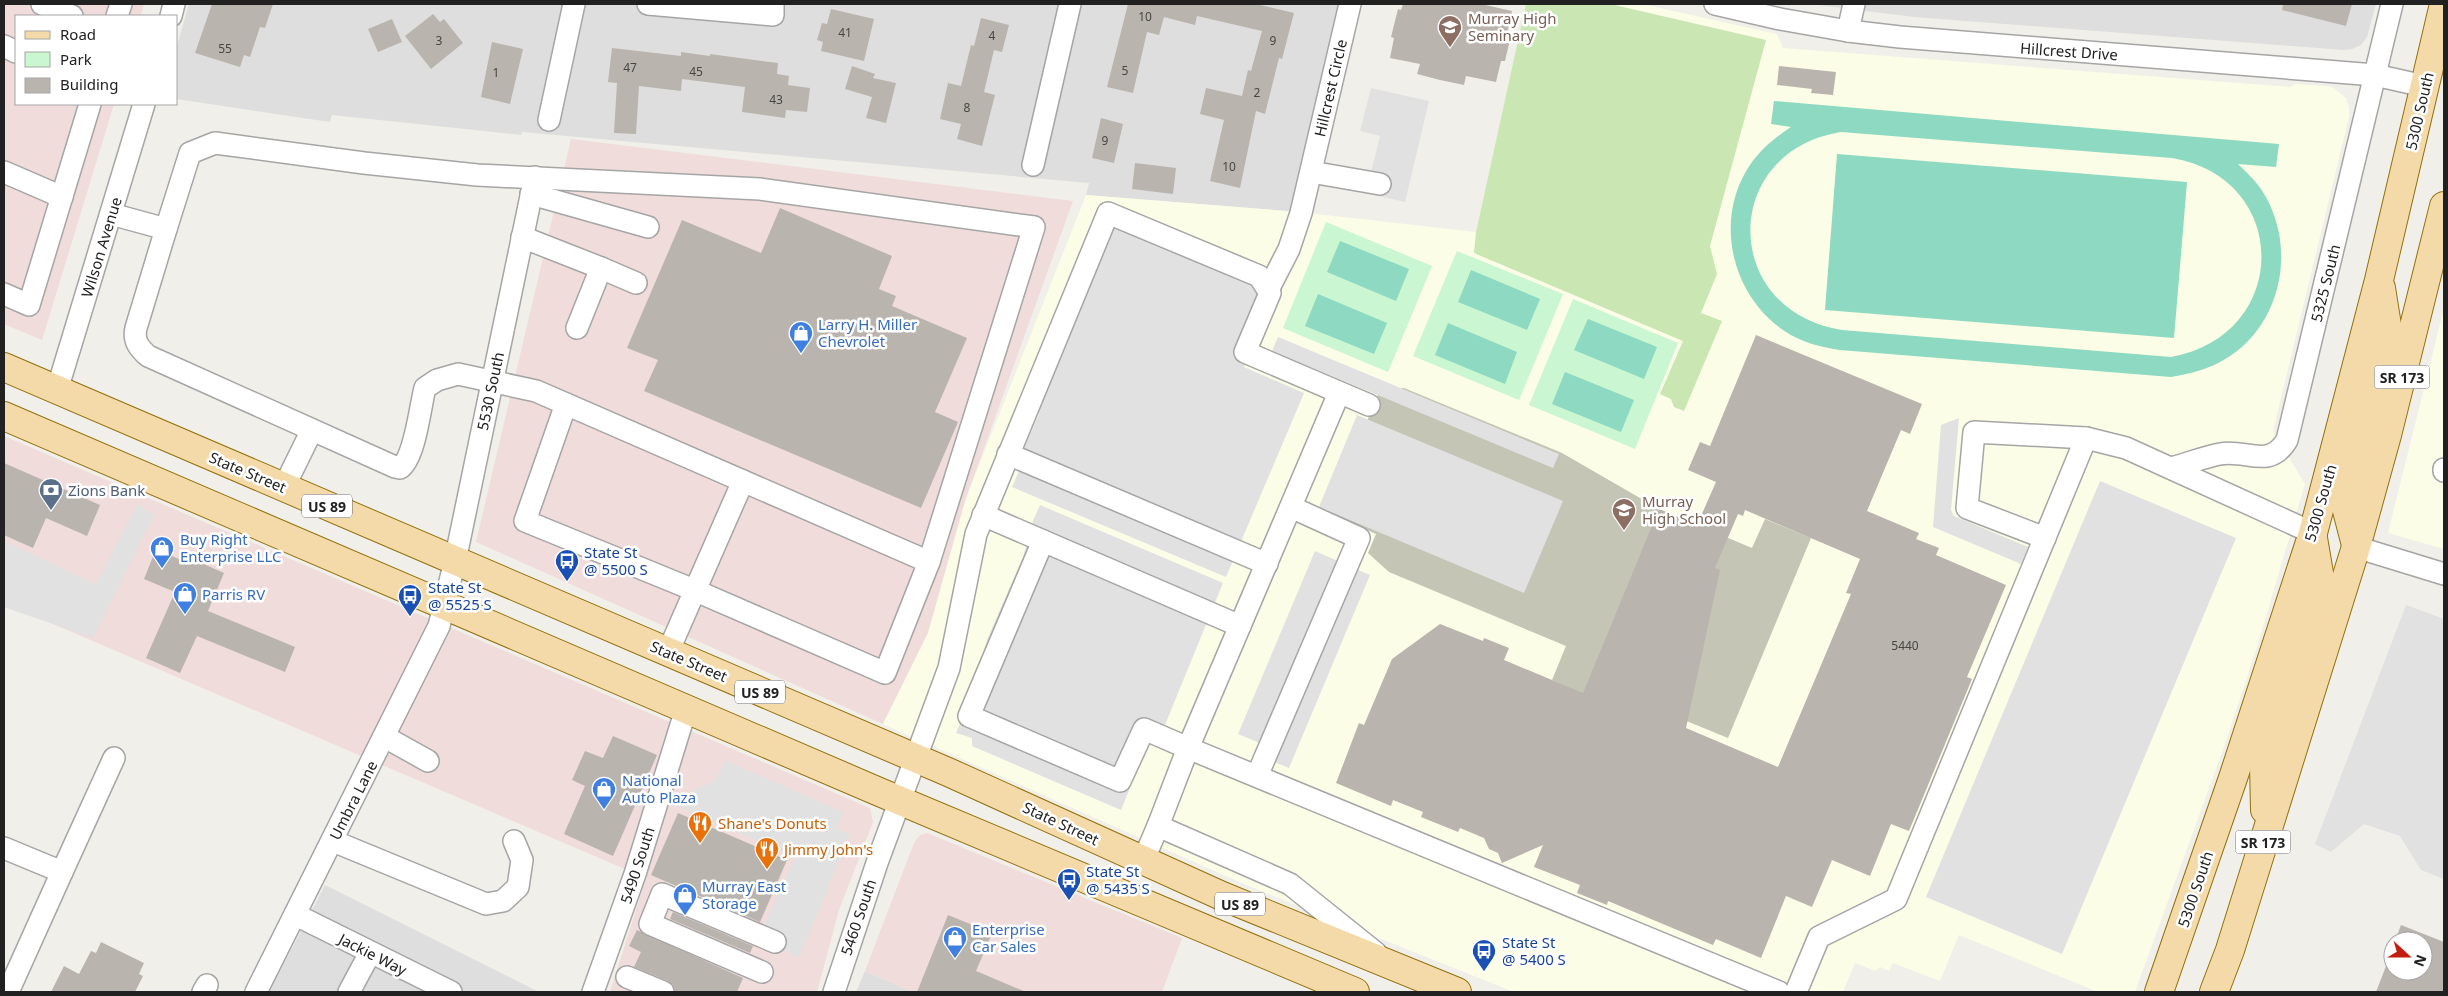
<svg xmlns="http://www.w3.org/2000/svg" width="2448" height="996" font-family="'Noto Sans',sans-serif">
	<rect width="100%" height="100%" fill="#f1efe9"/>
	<g fill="#dfdede">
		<path d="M 189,4 L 1339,4 L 1299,212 L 1086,195 L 1089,183 L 522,132 L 521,135 L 332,115 L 330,122 L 176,99 L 176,49 Z"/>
		<path d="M 1810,4 L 2376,4 L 2367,37 L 2361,45 L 2352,49 L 2343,50 L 1914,17 Z"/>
		<path d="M 325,885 L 539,992 L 269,992 Z"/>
		<path d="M 865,971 L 913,992 L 856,992 Z"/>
	</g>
	<g fill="#f0dcda">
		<path d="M 4,4 L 144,4 L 141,16 L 16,16 L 16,104 L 114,104 L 42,340 L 4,324 Z"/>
		<path d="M 571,139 L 1073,201 L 966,498 L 928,633 L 883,724 L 476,542 Z"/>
		<path d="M 4,436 L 870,808 L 873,822 L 839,910 L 817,992 L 610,992 L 646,878 L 4,603 Z"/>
		<path d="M 927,833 L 1182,938 L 1162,992 L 913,992 L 865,971 L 914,843 L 920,835 Z"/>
	</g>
	<g fill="#fbfde6">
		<path d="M 1526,4 L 1642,4 L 1777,34 L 1783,48 L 2290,87 L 2295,84 L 2327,86 L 2334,88 L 2346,98 L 2349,108 L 2349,117 L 2273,431 L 2305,484 L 2258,644 L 2224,747 L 2135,992 L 2098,992 L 1959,935 L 1940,981 L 1893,963 L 1889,971 L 1880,967 L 1875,971 L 1855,963 L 1843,992 L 1514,992 L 1244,884 L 883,724 L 928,633 L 966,498 L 1086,195 L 1299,212 L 1476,232 Z"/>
		<path d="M 2444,308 L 2444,549 L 2388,533 Z"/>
	</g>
	<path fill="#c4c5b5" d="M 1404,388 L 1562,453 L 1659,509 L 1752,548 L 1765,519 L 1811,538 L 1728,738 L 1657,709 L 1616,710 L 1552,680 L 1566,646 L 1389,572 L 1368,553 L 1376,534 L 1329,513 L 1379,392 Z"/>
	<path fill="#c9e6b3" d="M 1526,4 L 1610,4 L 1766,40 L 1710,246 L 1717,274 L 1701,313 L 1722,321 L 1684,411 L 1674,407 L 1671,399 L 1660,394 L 1683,341 L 1474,253 L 1476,232 Z"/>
	<g fill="#caf6d1">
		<path d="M 1326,222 L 1432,266 L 1388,372 L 1283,328 Z"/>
		<path d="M 1457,251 L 1563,294 L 1519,400 L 1413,356 Z"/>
		<path d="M 1573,299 L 1678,343 L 1635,449 L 1529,405 Z"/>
	</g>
	<g fill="#8dd9c2" fill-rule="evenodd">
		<path d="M 1774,101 L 2279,144 L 2276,167 L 2238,164 C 2246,172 2255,180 2261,189 C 2299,246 2282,328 2222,361 C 2205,370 2189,374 2171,377 L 1840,350 C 1820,347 1800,342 1783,330 C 1730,293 1713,216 1752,162 C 1763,147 1776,137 1791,127 L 1771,124 ZM 1841,132 L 2172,158 C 2292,178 2291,336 2171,357 L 1842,330 C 1720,311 1720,151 1841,132 Z"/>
		<path d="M 1837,154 L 2187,182 L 2174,338 L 1825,310 Z"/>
		<path d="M 1340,241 L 1409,269 L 1396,301 L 1327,272 Z"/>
		<path d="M 1471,270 L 1540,299 L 1527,330 L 1458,302 Z"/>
		<path d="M 1318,294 L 1387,323 L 1374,354 L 1305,326 Z"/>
		<path d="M 1588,319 L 1657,347 L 1644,379 L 1574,350 Z"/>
		<path d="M 1448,323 L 1517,352 L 1505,384 L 1435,355 Z"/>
		<path d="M 1565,372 L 1634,400 L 1621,432 L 1552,404 Z"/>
	</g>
	<g fill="#e1e1e1">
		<path d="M 1371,88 L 1429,101 L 1405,202 L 1366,193 L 1380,136 L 1360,131 Z"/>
		<path d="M 1110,225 L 1274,294 L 1244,367 L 1304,393 L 1226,577 L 1012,487 L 1019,471 L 1016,467 L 1039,414 L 1040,388 Z"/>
		<path d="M 1278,337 L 1559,454 L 1553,468 L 1272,351 Z"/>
		<path d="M 1357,415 L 1563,501 L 1524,593 L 1319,507 Z"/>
		<path d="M 1959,418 L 1951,510 L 1954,516 L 2028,547 L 2021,564 L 1933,527 L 1941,425 Z"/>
		<path d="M 2100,481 L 2236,538 L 2062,954 L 1926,897 Z"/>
		<path d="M 137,504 L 154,515 L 93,638 L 4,607 L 4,541 L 96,584 Z"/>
		<path d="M 1040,505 L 1223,583 L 1158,742 L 1150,739 L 1121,810 L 972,746 L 972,738 L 956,733 L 970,700 L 987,640 L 1023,557 L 1033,521 Z"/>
		<path d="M 1315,551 L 1370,575 L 1289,768 L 1272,761 L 1276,750 L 1238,734 Z"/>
		<path d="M 2406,605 L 2444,619 L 2444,879 L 2421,870 L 2400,836 L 2364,824 L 2331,852 L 2315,844 Z"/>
		<path d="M 725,760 L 843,812 L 837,829 L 850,834 L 799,958 L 759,937 L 795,857 L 679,807 L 685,794 L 715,781 Z"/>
	</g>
	<g fill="#bab4ae" fill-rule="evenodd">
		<path d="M 212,4 L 273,4 L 265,28 L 260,27 L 250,57 L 244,55 L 240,67 L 195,53 Z"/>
		<path d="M 1128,4 L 1256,4 L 1294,13 L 1282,59 L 1279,58 L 1265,114 L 1256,111 L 1240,188 L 1210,181 L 1224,120 L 1200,114 L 1206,88 L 1242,96 L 1248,70 L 1251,71 L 1262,31 L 1197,16 L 1195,25 L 1164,17 L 1159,35 L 1147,32 L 1133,93 L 1107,87 Z"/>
		<path d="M 1403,4 L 1481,4 L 1512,11 L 1507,34 L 1511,35 L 1505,61 L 1501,61 L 1496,82 L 1466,76 L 1464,85 L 1440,80 L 1417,74 L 1420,64 L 1390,58 L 1394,38 L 1391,37 L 1398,9 L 1401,10 Z"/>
		<path d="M 2283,4 L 2352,4 L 2346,26 L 2282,10 Z"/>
		<path d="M 831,9 L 874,19 L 864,61 L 821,51 L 823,42 L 817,40 L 822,23 L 827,24 Z"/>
		<path d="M 433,14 L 440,22 L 444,19 L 463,43 L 431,69 L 405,36 Z"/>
		<path d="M 981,18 L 1009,25 L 1002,52 L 994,50 L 984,92 L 995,95 L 982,146 L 957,139 L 961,124 L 940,119 L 948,83 L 961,86 L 971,45 L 974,46 Z"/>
		<path d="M 392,19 L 402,42 L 378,52 L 368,29 Z"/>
		<path d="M 492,42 L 523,49 L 510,104 L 481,97 Z"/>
		<path d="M 612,48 L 681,56 L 681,52 L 710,56 L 710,54 L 778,63 L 777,74 L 789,76 L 788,85 L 810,88 L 807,112 L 786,110 L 785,118 L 742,112 L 745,87 L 682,79 L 681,91 L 639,86 L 636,134 L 614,133 L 617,83 L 608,82 Z"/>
		<path d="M 852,66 L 875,74 L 873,78 L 896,83 L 886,123 L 866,118 L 872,97 L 845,89 Z"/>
		<path d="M 1779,66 L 1836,72 L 1833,95 L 1811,93 L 1812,89 L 1777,85 Z"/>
		<path d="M 1101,118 L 1123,124 L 1114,163 L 1092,158 Z"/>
		<path d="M 1135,163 L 1176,168 L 1173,194 L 1132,189 Z"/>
		<path d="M 780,208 L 892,256 L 879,289 L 896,296 L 892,306 L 967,338 L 935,412 L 958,422 L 921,508 L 644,391 L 658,360 L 627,348 L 682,220 L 761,253 Z"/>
		<path d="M 1756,335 L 1922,404 L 1910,434 L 1901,430 L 1867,511 L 1919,533 L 1916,539 L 1939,548 L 1936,555 L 2006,585 L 1967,677 L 1972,679 L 1909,831 L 1891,824 L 1870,876 L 1832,860 L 1812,907 L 1786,896 L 1761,958 L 1716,939 L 1713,945 L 1608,901 L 1607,905 L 1577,893 L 1580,885 L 1534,867 L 1543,845 L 1502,863 L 1498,853 L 1489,849 L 1484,838 L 1460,828 L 1458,832 L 1421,817 L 1423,812 L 1393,800 L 1391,806 L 1336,783 L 1359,723 L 1364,725 L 1392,659 L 1440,624 L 1483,641 L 1484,638 L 1509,648 L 1504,660 L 1583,693 L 1659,509 L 1697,525 L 1716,482 L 1688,470 L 1700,442 L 1710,446 ZM 1745,510 L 1860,559 L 1846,593 L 1851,594 L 1778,767 L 1686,728 L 1720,570 L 1715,568 L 1738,514 L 1743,516 Z"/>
		<path d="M 4,463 L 100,505 L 87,536 L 46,518 L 33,548 L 4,535 Z"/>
		<path d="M 156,549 L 188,563 L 190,558 L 224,573 L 208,611 L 295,647 L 285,672 L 197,636 L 180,673 L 146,658 L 175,592 L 144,579 Z"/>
		<path d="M 613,736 L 657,755 L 613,856 L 564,834 L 585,786 L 572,780 L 585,751 L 603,758 Z"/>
		<path d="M 678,813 L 787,860 L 760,922 L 651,875 Z"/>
		<path d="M 673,912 L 753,946 L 750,953 L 670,919 Z"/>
		<path d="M 948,915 L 992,933 L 976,971 L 1026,992 L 917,992 Z"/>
		<path d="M 2401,925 L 2444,942 L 2444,992 L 2376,992 L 2393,948 L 2393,971 L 2423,971 L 2423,941 L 2395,941 Z"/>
		<path d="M 637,930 L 743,978 L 737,992 L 675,992 L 673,985 L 668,981 L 634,967 L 641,952 L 629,946 Z"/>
		<path d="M 101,942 L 144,963 L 139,974 L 143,976 L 135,992 L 51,992 L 64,966 L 79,974 L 91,951 L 96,953 Z"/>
	</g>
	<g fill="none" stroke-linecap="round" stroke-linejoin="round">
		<g stroke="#a5a5a5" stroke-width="24">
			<g id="minor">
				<path d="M 42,4 L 72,16"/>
				<path d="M 648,4 L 773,15 L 773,4"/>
				<path d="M 1715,4 L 1780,19 L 1848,31 L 1900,37 L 2375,75 L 2424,86"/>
				<path d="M 117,16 L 121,4"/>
				<path d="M 171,16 L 174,4"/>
				<path d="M 1848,31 L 1854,4"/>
				<path d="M 4,46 L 16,52"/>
				<path d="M 549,120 L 574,4"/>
				<path d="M 1033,165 L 1070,4"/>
				<path d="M 4,172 L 62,197"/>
				<path d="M 1311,172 L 1380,184"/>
				<path d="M 531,194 L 648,227"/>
				<path d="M 111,214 L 166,229 L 190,153 L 215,143 L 364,163 L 477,175 L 760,189 L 1034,227 L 929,562"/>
				<path d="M 166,229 L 136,328 C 133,341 139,348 148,356 L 395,467 L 400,468 C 415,458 420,407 425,388 L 437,380 L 458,374 L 536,391 L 566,404"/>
				<path d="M 522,237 L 601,268 L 577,328"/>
				<path d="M 601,268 L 636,283"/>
				<path d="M 1268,290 L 1289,249 L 1301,213 L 1350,4"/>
				<path d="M 4,294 L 29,305 L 90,104"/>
				<path d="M 57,390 L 144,104"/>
				<path d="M 566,404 L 929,562 L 885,673 L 694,590 L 525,521 Z"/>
				<path d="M 1008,454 L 1267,564"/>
				<path d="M 2171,468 C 2187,464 2204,457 2220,454 C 2247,449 2269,470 2287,440 L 2392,4"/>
				<path d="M 2444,469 L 2444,471"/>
				<path d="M 284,487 L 312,430"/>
				<path d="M 983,515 L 1240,626"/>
				<path d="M 2045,538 L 1967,508 L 1974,432 L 2086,438"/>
				<path d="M 1043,541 L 969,716 L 1120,781 L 1144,729 L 1188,748 L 1339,393"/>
				<path d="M 2356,547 L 2444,574"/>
				<path d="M 668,652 L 743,481"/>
				<path d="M 385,737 L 428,761"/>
				<path d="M 1257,776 L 1359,538 L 1291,507"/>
				<path d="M 333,841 L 486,904 L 503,901 L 518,887 L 522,860 L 514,841"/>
				<path d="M 4,848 L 62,872 L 8,992"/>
				<path d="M 1143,861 L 1158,826"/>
				<path d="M 62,872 L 114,758"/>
				<path d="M 296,915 L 451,992"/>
				<path d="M 1376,953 L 1290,884 L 1158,826 L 1188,748 L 1779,992"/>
				<path d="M 762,972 L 650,924 L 662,894 L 775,942"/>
				<path d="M 627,977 L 663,992"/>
				<path d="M 203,992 L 207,985"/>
				<path d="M 256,992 L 439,626 L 455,561 L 535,177"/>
				<path d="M 349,992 L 370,953"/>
				<path d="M 593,992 L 635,874 L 686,709"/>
				<path d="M 834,992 L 878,860 L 949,668 L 976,534 L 1108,213 L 1259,276 L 1270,293 L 1245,352 L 1369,405"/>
				<path d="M 1796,992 L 1819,937 L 1896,899 L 2086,438 L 2126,448 L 2313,533"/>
			</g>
		</g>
		<g stroke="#93700c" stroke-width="30">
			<g id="major">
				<path d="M 4,367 L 948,772 L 1222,896 L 1457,992"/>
				<path d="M 4,416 L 877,791 L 1355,992"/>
				<path d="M 2356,545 L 2344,499 L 2388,332 L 2381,288"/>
				<path d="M 2265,810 L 2264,764 L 2321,585 L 2313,538"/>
				<path d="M 2159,992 L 2233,778 L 2313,533 L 2379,280 L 2444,4"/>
				<path d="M 2214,992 L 2230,950 L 2356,547 L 2387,435 L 2444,206"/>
			</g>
		</g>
		<use href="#minor" stroke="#fff" stroke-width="21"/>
		<use href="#major" stroke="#f5daa9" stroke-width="28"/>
	</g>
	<defs>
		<g id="school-pin" transform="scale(1.25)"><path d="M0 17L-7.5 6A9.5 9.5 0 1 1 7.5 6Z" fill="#8d6e63" stroke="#fff"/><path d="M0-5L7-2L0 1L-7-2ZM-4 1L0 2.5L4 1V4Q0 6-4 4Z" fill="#fff"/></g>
		<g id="shop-pin" transform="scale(1.25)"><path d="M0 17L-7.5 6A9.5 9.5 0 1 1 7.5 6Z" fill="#3f7fe0" stroke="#fff"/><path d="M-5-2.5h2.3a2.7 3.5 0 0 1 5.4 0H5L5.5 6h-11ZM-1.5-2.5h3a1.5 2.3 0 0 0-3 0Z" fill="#fff"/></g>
		<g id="bank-pin" transform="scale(1.25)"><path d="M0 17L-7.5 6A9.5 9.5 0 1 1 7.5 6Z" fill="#5c6f8a" stroke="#fff"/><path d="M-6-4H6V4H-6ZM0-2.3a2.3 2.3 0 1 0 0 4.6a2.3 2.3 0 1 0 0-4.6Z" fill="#fff"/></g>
		<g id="bus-pin" transform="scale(1.25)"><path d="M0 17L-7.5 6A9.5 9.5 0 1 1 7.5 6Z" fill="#1a4fb4" stroke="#fff"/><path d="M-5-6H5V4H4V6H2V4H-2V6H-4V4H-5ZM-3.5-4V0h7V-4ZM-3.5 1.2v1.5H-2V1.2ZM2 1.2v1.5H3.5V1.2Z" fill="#fff"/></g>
		<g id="restaurant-pin" transform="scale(1.25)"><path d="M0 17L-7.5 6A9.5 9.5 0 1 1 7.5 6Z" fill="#e8710a" stroke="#fff"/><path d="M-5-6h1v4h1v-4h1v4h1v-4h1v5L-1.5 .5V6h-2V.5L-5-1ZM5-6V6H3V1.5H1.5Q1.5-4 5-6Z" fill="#fff"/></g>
	</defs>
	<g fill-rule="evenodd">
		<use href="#school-pin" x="1450" y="27"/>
		<use href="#shop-pin" x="801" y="333"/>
		<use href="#bank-pin" x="51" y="490"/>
		<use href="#school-pin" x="1624" y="510"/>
		<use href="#shop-pin" x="162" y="548"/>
		<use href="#bus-pin" x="567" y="561"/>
		<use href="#shop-pin" x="185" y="594"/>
		<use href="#bus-pin" x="410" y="596"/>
		<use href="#shop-pin" x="604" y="789"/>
		<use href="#restaurant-pin" x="700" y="823"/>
		<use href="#restaurant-pin" x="767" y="849"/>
		<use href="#bus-pin" x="1069" y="880"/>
		<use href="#shop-pin" x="685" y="895"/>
		<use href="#shop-pin" x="955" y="938"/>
		<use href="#bus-pin" x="1484" y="951"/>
	</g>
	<g text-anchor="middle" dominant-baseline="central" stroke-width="5" stroke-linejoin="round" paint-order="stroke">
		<g font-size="12" fill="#474644">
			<text x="1145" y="16">10</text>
			<text x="845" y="32">41</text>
			<text x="992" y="35">4</text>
			<text x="439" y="40">3</text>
			<text x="1273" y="40">9</text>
			<text x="225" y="48">55</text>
			<text x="630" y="67">47</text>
			<text x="1125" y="70">5</text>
			<text x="696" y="71">45</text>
			<text x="496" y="72">1</text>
			<text x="1257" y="92">2</text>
			<text x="776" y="99">43</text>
			<text x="967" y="107">8</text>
			<text x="1105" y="140">9</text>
			<text x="1229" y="166">10</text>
			<text x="1905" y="645">5440</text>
		</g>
		<g fill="#fff" stroke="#646464" stroke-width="1">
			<rect x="2374.5" y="365.5" width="55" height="23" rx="4"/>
			<rect x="302" y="494.5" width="50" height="23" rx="4"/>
			<rect x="735" y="680.5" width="50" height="23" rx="4"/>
			<rect x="2235.5" y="830.5" width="55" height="23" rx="4"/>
			<rect x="1215" y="892.5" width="50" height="23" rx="4"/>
		</g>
		<g font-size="14" font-weight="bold" fill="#212121">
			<text x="2402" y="377">SR 173</text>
			<text x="327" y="506">US 89</text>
			<text x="760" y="692">US 89</text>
			<text x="2263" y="842">SR 173</text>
			<text x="1240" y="904">US 89</text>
		</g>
		<g font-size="15" fill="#785e54" stroke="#fff" text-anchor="start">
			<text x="1468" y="18">Murray High<tspan x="1468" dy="17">Seminary</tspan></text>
			<text x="1642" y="501">Murray<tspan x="1642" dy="17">High School</tspan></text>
		</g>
		<g font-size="15" fill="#212121" stroke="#fff">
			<text transform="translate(2069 51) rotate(4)">Hillcrest Drive</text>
			<text transform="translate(1330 88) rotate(-77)">Hillcrest Circle</text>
			<text transform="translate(2419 111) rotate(-77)">5300 South</text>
			<text transform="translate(101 247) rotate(-73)">Wilson Avenue</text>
			<text transform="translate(2325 283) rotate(-76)">5325 South</text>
			<text transform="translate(490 391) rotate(-78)">5530 South</text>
			<text transform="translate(248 472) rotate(23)">State Street</text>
			<text transform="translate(2320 503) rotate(-74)">5300 South</text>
			<text transform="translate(689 661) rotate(23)">State Street</text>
			<text transform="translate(353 800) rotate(-63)">Umbra Lane</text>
			<text transform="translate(1061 823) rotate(25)">State Street</text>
			<text transform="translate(637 865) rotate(-72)">5490 South</text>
			<text transform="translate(2195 889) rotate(-71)">5300 South</text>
			<text transform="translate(858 917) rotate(-71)">5460 South</text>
			<text transform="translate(373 954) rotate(27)">Jackie Way</text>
		</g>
		<g font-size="15" fill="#366cbe" stroke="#fff" text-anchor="start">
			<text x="818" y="324">Larry H. Miller<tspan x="818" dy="17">Chevrolet</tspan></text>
			<text x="180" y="539">Buy Right<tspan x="180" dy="17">Enterprise LLC</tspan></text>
			<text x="202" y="594">Parris RV</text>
			<text x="622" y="780">National<tspan x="622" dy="17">Auto Plaza</tspan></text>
			<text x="702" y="886">Murray East<tspan x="702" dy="17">Storage</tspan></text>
			<text x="972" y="929">Enterprise<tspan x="972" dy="17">Car Sales</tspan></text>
		</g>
		<g font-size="15" fill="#4e5e75" stroke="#fff" text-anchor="start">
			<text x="68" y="490">Zions Bank</text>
		</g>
		<g font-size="15" fill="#164399" stroke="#fff" text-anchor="start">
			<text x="584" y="552">State St<tspan x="584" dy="17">@ 5500 S</tspan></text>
			<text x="428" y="587">State St<tspan x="428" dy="17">@ 5525 S</tspan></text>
			<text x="1086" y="871">State St<tspan x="1086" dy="17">@ 5435 S</tspan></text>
			<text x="1502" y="942">State St<tspan x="1502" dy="17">@ 5400 S</tspan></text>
		</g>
		<g font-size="15" fill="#c56008" stroke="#fff" text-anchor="start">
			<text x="718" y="823">Shane's Donuts</text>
			<text x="784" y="849">Jimmy John's</text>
		</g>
	</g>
	<rect width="2448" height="996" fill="none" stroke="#212121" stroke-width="10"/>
	<rect x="15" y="15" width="162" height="90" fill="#ffffff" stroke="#a6a6a6"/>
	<rect x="25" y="31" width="25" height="8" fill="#f5daa9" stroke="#a6a6a6"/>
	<text x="60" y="40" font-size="15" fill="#212121">Road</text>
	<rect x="25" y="52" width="25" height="15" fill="#caf6d1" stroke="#a6a6a6"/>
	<text x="60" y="65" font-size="15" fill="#212121">Park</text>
	<rect x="25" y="78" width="25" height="15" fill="#bab4ae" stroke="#a6a6a6"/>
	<text x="60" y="90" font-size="15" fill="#212121">Building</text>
	<g transform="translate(2408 956) rotate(111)"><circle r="24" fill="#ffffff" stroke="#a6a6a6"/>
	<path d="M0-4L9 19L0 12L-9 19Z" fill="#c31d10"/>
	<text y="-8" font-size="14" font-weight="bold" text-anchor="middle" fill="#212121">N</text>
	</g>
</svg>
